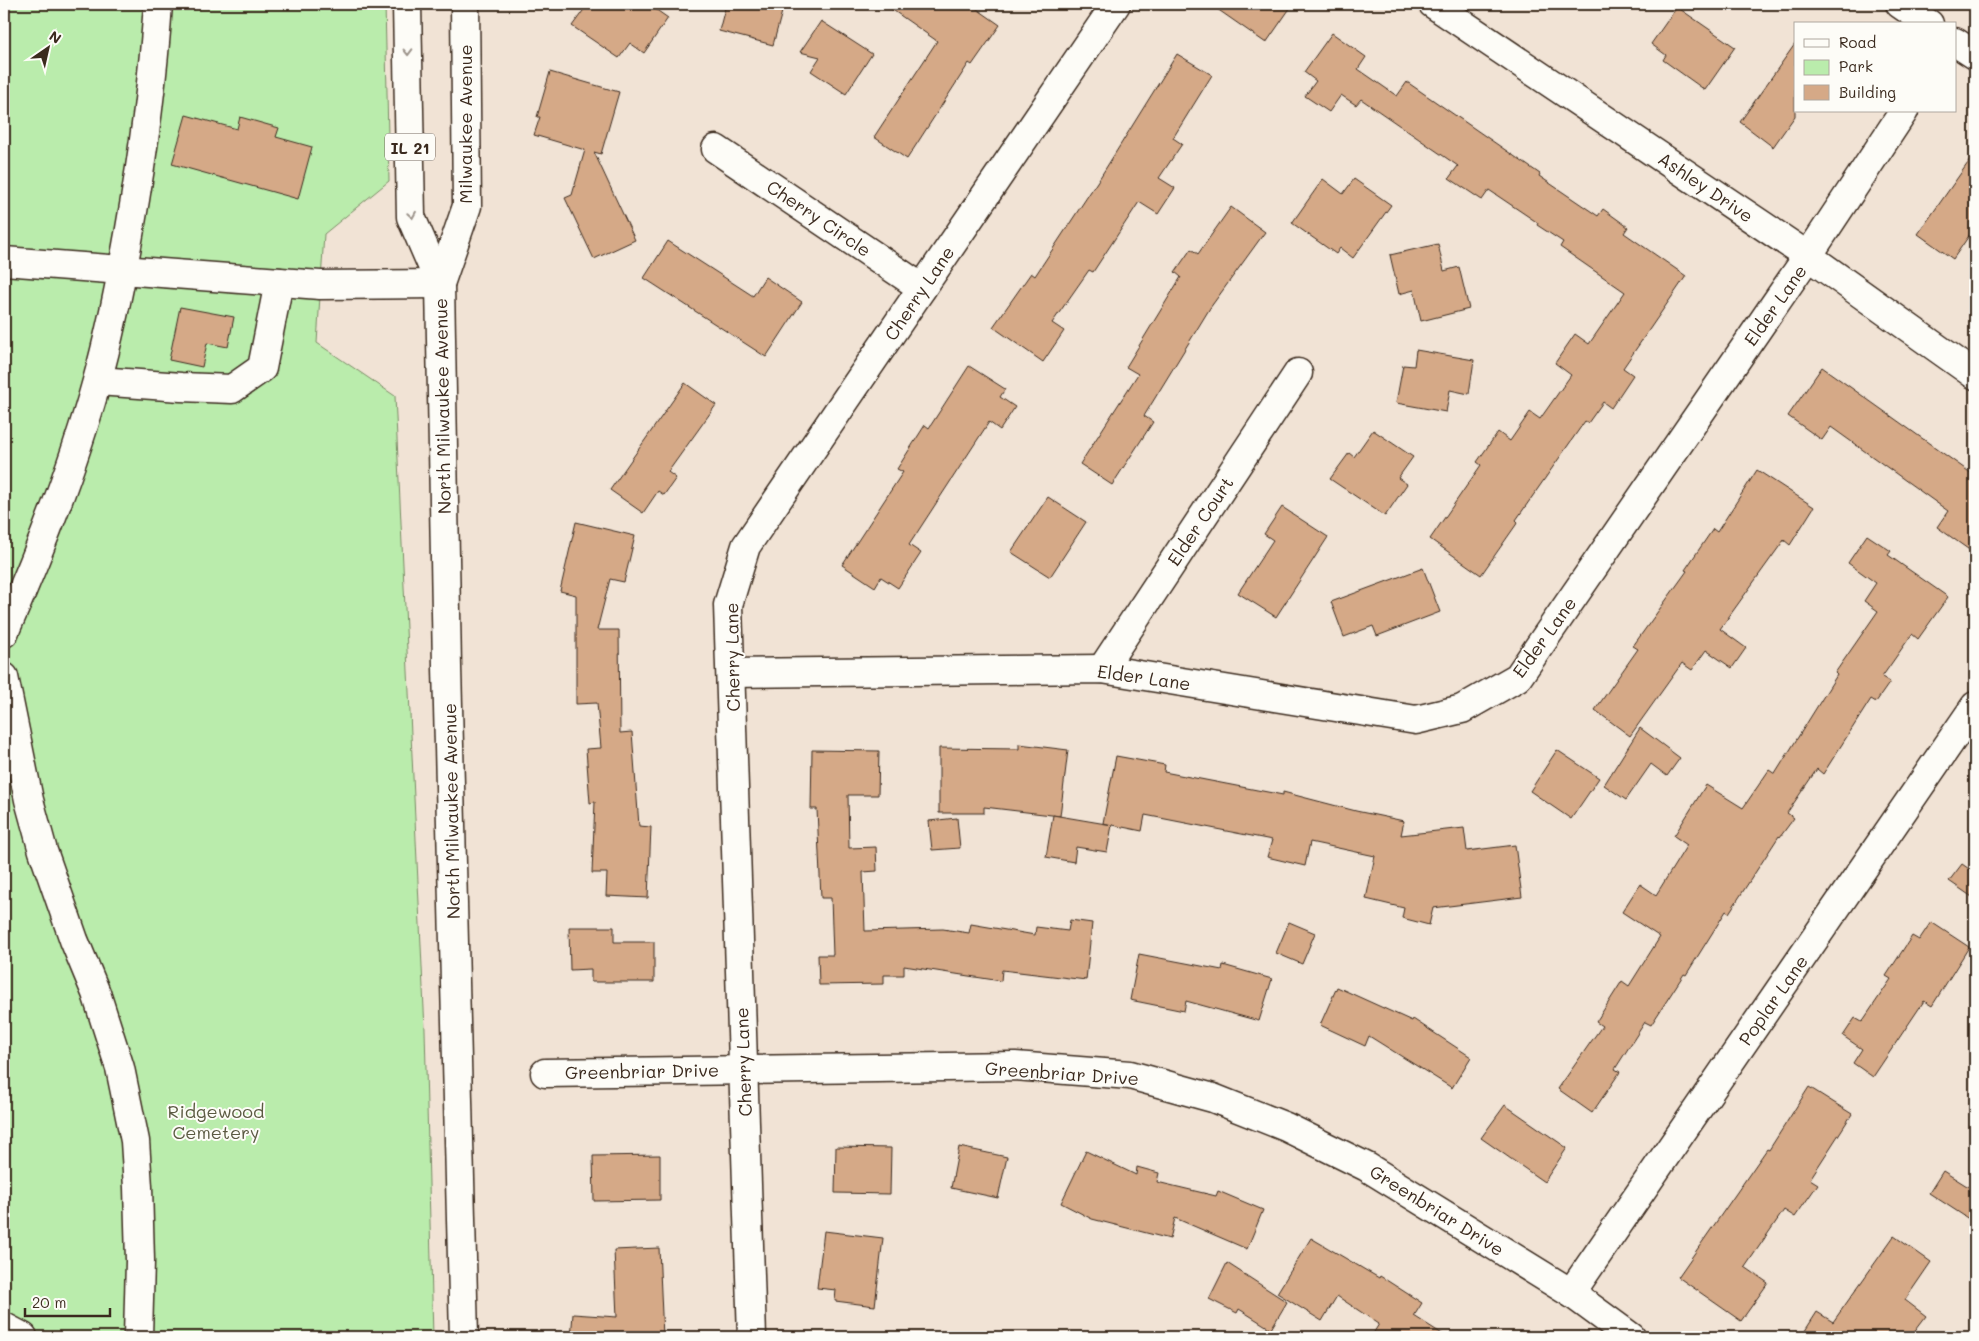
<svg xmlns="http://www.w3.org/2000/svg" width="1979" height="1341" font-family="Mali,sans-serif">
	<rect width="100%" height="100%" fill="#f1e3d5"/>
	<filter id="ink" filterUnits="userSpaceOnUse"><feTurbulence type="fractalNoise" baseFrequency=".02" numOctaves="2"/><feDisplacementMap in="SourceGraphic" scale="10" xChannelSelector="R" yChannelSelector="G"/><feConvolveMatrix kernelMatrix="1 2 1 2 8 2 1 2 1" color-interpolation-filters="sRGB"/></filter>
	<g filter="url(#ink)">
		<path fill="#baecac" stroke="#7a8b65" d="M 4,4 L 385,4 L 389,181 L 324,234 L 317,343 L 395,396 L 425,1030 L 433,1337 L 4,1337 Z"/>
		<g fill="#d5a987" stroke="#3b2a1e">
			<path d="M 588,4 L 648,4 L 668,18 L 644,53 L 630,43 L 619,58 L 572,26 Z"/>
			<path d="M 726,4 L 767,4 L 783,8 L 773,45 L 719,31 Z"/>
			<path d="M 884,4 L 970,4 L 1000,25 L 972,65 L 969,63 L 907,159 L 874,137 L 937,41 Z"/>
			<path d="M 1210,4 L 1293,4 L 1266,43 Z"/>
			<path d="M 1677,7 L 1735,47 L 1705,90 L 1663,60 L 1666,55 L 1651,44 Z"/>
			<path d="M 821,21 L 872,54 L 846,94 L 811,71 L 820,57 L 800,52 Z"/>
			<path d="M 1332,33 L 1366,57 L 1358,69 L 1397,96 L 1407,82 L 1540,174 L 1539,176 L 1598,216 L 1603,209 L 1628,227 L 1624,233 L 1686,276 L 1623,368 L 1633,375 L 1611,408 L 1603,402 L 1588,423 L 1585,421 L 1516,520 L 1518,522 L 1481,575 L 1430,539 L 1481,465 L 1477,462 L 1498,432 L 1510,441 L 1530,412 L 1540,419 L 1571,375 L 1555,363 L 1575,334 L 1589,344 L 1625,292 L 1560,247 L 1563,242 L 1537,225 L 1538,223 L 1489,190 L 1482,200 L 1449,178 L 1458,166 L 1361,99 L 1356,105 L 1341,95 L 1329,112 L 1305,96 L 1316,81 L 1304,72 Z"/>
			<path d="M 1795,44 L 1795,116 L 1773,147 L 1740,122 Z"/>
			<path d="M 1177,54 L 1212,75 L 1173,138 L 1182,144 L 1159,178 L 1175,188 L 1158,214 L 1139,202 L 1093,272 L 1089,270 L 1052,323 L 1064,331 L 1043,362 L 993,327 L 1031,273 L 1035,276 L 1101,176 Z"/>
			<path d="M 550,72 L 619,92 L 601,154 L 594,152 L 635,240 L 594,259 L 565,198 L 572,195 L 585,150 L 534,135 L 540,117 L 537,117 Z"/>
			<path d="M 186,115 L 237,129 L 240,117 L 279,128 L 276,137 L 312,147 L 298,199 L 172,164 Z"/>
			<path d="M 1975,153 L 1975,227 L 1953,259 L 1918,234 Z"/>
			<path d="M 1323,179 L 1343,194 L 1354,179 L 1391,205 L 1353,258 L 1340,248 L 1336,254 L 1292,223 Z"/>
			<path d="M 1231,207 L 1265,232 L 1210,308 L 1144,416 L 1153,422 L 1112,485 L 1080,464 L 1138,374 L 1126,367 L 1181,277 L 1175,272 L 1191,249 L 1198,254 Z"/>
			<path d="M 668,241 L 753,296 L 765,277 L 802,302 L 766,357 L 644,278 Z"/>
			<path d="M 1438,244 L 1444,271 L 1459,267 L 1469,309 L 1421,321 L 1414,290 L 1399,294 L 1390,255 Z"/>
			<path d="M 180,307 L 234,317 L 228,347 L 207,343 L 202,367 L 169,360 Z"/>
			<path d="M 1416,350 L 1474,360 L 1469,394 L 1450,390 L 1446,412 L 1396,403 L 1403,365 L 1414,366 Z"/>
			<path d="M 969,366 L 1005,389 L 1000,397 L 1015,407 L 1000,430 L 989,422 L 909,545 L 921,553 L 898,588 L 881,577 L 875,587 L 842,565 L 903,472 L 897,469 L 925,425 L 929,428 Z"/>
			<path d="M 1822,367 L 1975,476 L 1975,554 L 1937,527 L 1948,511 L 1831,427 L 1822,440 L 1788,416 Z"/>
			<path d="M 685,383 L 716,405 L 668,472 L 676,478 L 664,495 L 658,491 L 643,513 L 610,490 Z"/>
			<path d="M 1373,430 L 1413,457 L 1398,478 L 1407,484 L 1385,516 L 1330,479 L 1349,453 L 1354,457 Z"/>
			<path d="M 1757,470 L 1814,507 L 1790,545 L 1784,540 L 1720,629 L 1746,648 L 1732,668 L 1706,650 L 1692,670 L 1682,663 L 1630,736 L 1595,710 L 1638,649 L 1633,646 L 1687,571 L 1685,570 L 1713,529 L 1717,532 Z"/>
			<path d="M 1048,497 L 1086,522 L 1050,577 L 1011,552 Z"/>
			<path d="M 1282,507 L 1328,537 L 1276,617 L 1238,593 L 1273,540 L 1264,534 Z"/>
			<path d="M 576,522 L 635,536 L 624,582 L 610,579 L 597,630 L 619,630 L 620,733 L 632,732 L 639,826 L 651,827 L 648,898 L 606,896 L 607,873 L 592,873 L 595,802 L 590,803 L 586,749 L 601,748 L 597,703 L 576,704 L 576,595 L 560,591 Z"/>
			<path d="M 1867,535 L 1891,551 L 1888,555 L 1948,597 L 1918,639 L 1912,634 L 1882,677 L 1890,682 L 1876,702 L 1871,699 L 1823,774 L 1817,769 L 1787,813 L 1794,818 L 1780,837 L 1779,836 L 1729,913 L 1726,911 L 1686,975 L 1684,974 L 1651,1025 L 1645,1022 L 1615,1069 L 1620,1072 L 1592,1113 L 1558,1089 L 1602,1026 L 1596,1022 L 1622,981 L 1629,986 L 1660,937 L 1622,912 L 1640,884 L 1656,895 L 1687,845 L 1674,836 L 1706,785 L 1743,808 L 1769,770 L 1775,774 L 1837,675 L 1835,673 L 1878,611 L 1864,601 L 1876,583 L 1848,563 Z"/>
			<path d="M 1423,568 L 1440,612 L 1377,636 L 1373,626 L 1344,637 L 1331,602 Z"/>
			<path d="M 1640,728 L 1680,758 L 1667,776 L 1651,764 L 1626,800 L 1604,785 Z"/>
			<path d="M 1019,744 L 1068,750 L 1060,816 L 984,807 L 984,813 L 939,813 L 939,748 L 1019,749 Z"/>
			<path d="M 812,750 L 879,751 L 878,795 L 848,795 L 849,848 L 876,847 L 877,871 L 863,872 L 865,931 L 943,929 L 969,933 L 971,924 L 1035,935 L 1036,927 L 1068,931 L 1070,920 L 1092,923 L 1086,980 L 1002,970 L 1001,981 L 904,966 L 904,975 L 884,975 L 884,984 L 819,985 L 818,955 L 833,955 L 831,898 L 821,898 L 817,809 L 811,809 Z"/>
			<path d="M 1557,750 L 1599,778 L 1571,819 L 1530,791 Z"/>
			<path d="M 1116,756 L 1165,765 L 1164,772 L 1283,795 L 1283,792 L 1356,811 L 1404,821 L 1401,835 L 1464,828 L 1467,851 L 1515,845 L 1522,897 L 1433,908 L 1429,925 L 1402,918 L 1404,908 L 1366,899 L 1375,856 L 1310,842 L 1305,866 L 1267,857 L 1272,840 L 1145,815 L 1142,831 L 1103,823 Z"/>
			<path d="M 1053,815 L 1112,825 L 1107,852 L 1076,847 L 1074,862 L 1046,857 Z"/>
			<path d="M 957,818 L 960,848 L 932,850 L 929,821 Z"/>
			<path d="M 1962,864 L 1975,873 L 1975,899 L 1949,881 Z"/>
			<path d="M 1289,922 L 1315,933 L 1302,964 L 1276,953 Z"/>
			<path d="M 1931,922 L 1969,947 L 1932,1006 L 1924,1001 L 1873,1077 L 1853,1063 L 1862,1049 L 1843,1036 L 1855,1018 L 1862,1022 L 1891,979 L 1886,976 L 1912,936 L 1919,940 Z"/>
			<path d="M 569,927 L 614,927 L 614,942 L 654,942 L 654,982 L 591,982 L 591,969 L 570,970 Z"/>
			<path d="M 1139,954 L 1222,970 L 1223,965 L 1272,979 L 1259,1021 L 1186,1001 L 1184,1011 L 1130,1000 Z"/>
			<path d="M 1337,987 L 1412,1021 L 1413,1019 L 1471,1057 L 1452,1088 L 1369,1036 L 1365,1046 L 1320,1025 Z"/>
			<path d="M 1809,1087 L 1852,1114 L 1810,1179 L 1818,1184 L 1795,1217 L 1784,1210 L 1745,1267 L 1768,1283 L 1741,1321 L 1678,1277 L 1767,1149 L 1769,1150 Z"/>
			<path d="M 1505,1105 L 1567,1148 L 1544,1182 L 1481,1138 Z"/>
			<path d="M 836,1147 L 891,1148 L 890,1194 L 835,1193 Z"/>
			<path d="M 959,1147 L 1007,1157 L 998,1198 L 951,1188 Z"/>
			<path d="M 1086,1151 L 1136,1175 L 1137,1167 L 1159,1173 L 1157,1182 L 1216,1196 L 1218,1191 L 1263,1210 L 1247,1249 L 1175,1218 L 1170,1239 L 1092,1219 L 1061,1203 Z"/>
			<path d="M 660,1155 L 660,1200 L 594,1201 L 593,1156 Z"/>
			<path d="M 1943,1171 L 1975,1191 L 1975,1223 L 1929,1193 Z"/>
			<path d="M 824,1231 L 883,1238 L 875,1306 L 835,1301 L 836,1290 L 817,1288 Z"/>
			<path d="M 1894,1236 L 1931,1262 L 1905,1300 L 1926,1316 L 1910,1337 L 1801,1337 L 1817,1312 L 1833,1322 Z"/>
			<path d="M 1311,1238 L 1379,1278 L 1380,1276 L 1422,1303 L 1414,1316 L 1447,1337 L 1371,1337 L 1379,1324 L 1337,1296 L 1322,1321 L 1277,1293 Z"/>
			<path d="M 659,1248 L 663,1337 L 571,1337 L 573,1314 L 617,1317 L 614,1250 Z"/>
			<path d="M 1227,1263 L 1287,1302 L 1271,1329 L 1239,1309 L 1237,1313 L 1209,1299 Z"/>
		</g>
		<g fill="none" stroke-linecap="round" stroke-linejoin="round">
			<g stroke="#3b2a1e" stroke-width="31">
				<g id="minor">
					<path d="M 1433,4 L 1808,256 L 1975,375"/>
					<path d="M 716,149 L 922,288"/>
					<path d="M 4,261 L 320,285 L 440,284"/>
					<path d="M 98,381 L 181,387 L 232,389 L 262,368 L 279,282"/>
					<path d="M 4,633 C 40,551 73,468 97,381 C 111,331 121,280 130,229 C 143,155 153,80 158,4"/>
					<path d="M 1102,669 L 1298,373"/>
					<path d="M 732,673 L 1102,669 L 1416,720 L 1462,709 L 1518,677 L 1808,256 L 1904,111"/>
					<path d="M 4,677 L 29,800 L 43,851 L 74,940 L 96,993 L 120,1068 L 135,1141 L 138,1187 L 140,1261 L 138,1337"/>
					<path d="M 545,1073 L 1015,1066 L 1130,1075 L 1213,1098 L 1286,1127 L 1367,1167 L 1571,1293 L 1631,1337"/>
					<path d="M 1571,1293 L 1975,706"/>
					<path d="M 4,1327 L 23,1337"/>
					<path d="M 752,1337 L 728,605 L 746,546 L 1116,4"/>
				</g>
			</g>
			<g stroke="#3b2a1e" stroke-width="31">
				<g id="major">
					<path d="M 407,4 L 411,217 L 440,284"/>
					<path d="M 1900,4 L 1929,24"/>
					<path d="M 1955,42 L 1975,55"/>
					<path d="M 464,1337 L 447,667 L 440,284 L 467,206 L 465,4"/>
				</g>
			</g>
			<use href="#minor" stroke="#fdfcf7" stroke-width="28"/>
			<use href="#major" stroke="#fdfcf7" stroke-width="28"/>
		</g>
		<defs><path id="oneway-chevron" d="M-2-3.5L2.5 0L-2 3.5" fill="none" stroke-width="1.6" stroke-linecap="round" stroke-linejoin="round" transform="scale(1.25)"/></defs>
		<g stroke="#9c938a">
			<use href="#oneway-chevron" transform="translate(408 52) rotate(89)"/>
			<use href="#oneway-chevron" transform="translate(412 215) rotate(81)"/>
		</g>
	</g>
	<g text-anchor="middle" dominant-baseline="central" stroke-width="4" stroke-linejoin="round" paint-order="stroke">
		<rect fill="#fdfcf7" stroke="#75695f" stroke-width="1" x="385" y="133.5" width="50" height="27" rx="4"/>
		<g font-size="16" font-weight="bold" fill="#3b2a1e">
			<text x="410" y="147">IL 21</text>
		</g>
		<g font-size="18" fill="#3b2a1e" stroke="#fdfcf7">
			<text transform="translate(465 124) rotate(-90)">Milwaukee Avenue</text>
			<text transform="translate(1706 187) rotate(34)">Ashley Drive</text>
			<text transform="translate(819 218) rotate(34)">Cherry Circle</text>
			<text transform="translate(919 293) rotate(-56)">Cherry Lane</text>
			<text transform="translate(1775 305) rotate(-55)">Elder Lane</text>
			<text transform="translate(442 406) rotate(-91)">North Milwaukee Avenue</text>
			<text transform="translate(1200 521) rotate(-56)">Elder Court</text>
			<text transform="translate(1544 637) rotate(-54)">Elder Lane</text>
			<text transform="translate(732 657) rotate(-91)">Cherry Lane</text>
			<text transform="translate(1144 677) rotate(8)">Elder Lane</text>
			<text transform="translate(451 811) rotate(-91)">North Milwaukee Avenue</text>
			<text transform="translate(1773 1000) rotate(-55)">Poplar Lane</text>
			<text transform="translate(743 1062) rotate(-92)">Cherry Lane</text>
			<text transform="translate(642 1071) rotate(-1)">Greenbriar Drive</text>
			<text transform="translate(1062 1073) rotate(4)">Greenbriar Drive</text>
			<text transform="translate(1437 1210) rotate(32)">Greenbriar Drive</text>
		</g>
		<g font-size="18" fill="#5b5a42" stroke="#fdfcf7">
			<text x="216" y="1111">Ridgewood<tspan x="216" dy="21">Cemetery</tspan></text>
		</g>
	</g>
	<rect width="1979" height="1341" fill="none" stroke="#fdfcf7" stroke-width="20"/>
	<rect x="10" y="10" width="1959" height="1321" fill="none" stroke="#3b2a1e" stroke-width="2" filter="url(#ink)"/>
	<rect x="1794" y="22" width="162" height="90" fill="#fdfcf7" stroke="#afa8a0"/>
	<rect x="1804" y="39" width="25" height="8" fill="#fdfcf7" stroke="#afa8a0"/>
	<text x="1839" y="48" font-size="15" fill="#3b2a1e">Road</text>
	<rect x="1804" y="60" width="25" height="15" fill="#baecac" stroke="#afa8a0"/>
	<text x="1839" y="72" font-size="15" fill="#3b2a1e">Park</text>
	<rect x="1804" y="85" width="25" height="15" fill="#d5a987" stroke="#afa8a0"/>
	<text x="1839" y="98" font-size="15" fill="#3b2a1e">Building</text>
	<g transform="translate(48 48) rotate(34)" stroke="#fdfcf7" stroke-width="4" paint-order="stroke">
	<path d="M0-4L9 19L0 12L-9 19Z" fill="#3b2a1e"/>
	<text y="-8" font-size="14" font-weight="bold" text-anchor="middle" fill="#3b2a1e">N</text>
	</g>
	<path d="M25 1308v8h85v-8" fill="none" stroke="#3b2a1e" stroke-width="2.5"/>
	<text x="32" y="1308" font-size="15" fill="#3b2a1e" stroke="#fdfcf7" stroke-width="4" paint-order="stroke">20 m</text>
</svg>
